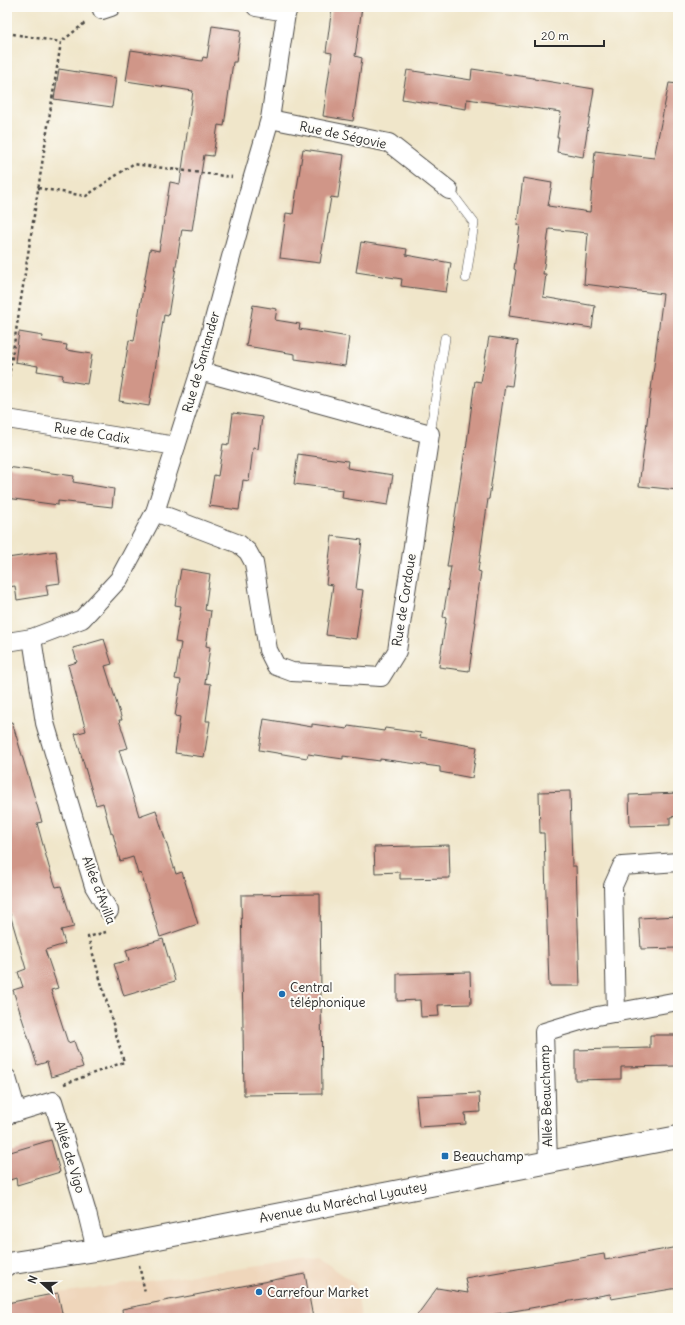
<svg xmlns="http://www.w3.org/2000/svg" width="685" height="1325" font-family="Delius,sans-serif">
	<rect width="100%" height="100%" fill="#fdfcf7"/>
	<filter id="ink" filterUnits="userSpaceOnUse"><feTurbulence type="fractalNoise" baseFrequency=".025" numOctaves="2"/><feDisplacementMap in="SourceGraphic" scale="8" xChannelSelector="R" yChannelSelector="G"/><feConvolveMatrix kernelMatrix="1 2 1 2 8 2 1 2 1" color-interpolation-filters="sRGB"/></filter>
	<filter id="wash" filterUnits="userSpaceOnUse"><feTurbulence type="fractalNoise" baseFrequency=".012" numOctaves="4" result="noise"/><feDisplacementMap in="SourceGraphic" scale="16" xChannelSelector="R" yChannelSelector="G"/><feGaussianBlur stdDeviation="0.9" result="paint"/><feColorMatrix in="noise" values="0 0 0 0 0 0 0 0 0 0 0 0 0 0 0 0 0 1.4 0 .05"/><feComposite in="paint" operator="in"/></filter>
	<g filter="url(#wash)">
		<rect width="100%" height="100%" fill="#f0e6ca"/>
		<path fill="#efd6bb" d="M 319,1258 L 356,1284 L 361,1318 L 7,1318 L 7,1303 L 58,1293 Z"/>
		<g id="blocks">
			<g fill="#d09688">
				<path d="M 332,7 L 362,7 L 355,56 L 362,58 L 353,121 L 323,116 L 332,53 L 326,52 Z"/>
				<path d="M 212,26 L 241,30 L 236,62 L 233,62 L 224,126 L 218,125 L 213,156 L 204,155 L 192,230 L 182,229 L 168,316 L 164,315 L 149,406 L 119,401 L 129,340 L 134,341 L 150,249 L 159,251 L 170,182 L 180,184 L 193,91 L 126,81 L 131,50 L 202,61 L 203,57 L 207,58 Z"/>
				<path d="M 59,69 L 116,78 L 112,107 L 54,99 Z"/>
				<path d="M 472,69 L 534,78 L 534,79 L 594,89 L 583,157 L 557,152 L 559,137 L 557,137 L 561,112 L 467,99 L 466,109 L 402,99 L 407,70 L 471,80 Z"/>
				<path d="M 669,83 L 678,84 L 678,490 L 639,486 L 663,294 L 584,284 L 588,233 L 549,229 L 543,274 L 546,274 L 543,297 L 595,306 L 592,328 L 509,316 L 516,270 L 514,269 L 520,225 L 517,225 L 523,178 L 552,183 L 548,206 L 590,212 L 595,151 L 654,158 Z"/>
				<path d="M 303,149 L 344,155 L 338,198 L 331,197 L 320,263 L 280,258 L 286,213 L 293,214 Z"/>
				<path d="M 361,242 L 407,249 L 406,255 L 451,263 L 446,292 L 401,286 L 402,279 L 356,272 Z"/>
				<path d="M 253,305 L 277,309 L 275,320 L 300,324 L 299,329 L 349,337 L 345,366 L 295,359 L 295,354 L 246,346 Z"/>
				<path d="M 19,332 L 43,336 L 42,341 L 67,345 L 66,350 L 92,354 L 87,384 L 62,380 L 63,375 L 37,371 L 38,366 L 15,362 Z"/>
				<path d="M 489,337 L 518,341 L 512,386 L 505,385 L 489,499 L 488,499 L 478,571 L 481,572 L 474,622 L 476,622 L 469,671 L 439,667 L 446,618 L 443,617 L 451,567 L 447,567 L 465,450 L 466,450 L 473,395 L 475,381 L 481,382 Z"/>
				<path d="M 233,413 L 262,417 L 258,449 L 253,448 L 249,481 L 243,480 L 239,510 L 209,506 L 214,475 L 218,476 L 223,444 L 229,445 Z"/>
				<path d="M 298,454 L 348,461 L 347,468 L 393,475 L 388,505 L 342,498 L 343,490 L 294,484 Z"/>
				<path d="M 7,467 L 74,476 L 73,482 L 114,489 L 112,507 L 58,501 L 58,505 L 7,498 Z"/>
				<path d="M 332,536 L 362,540 L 356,589 L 363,590 L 356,639 L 326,635 L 333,585 L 326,584 Z"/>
				<path d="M 56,551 L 60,583 L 46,585 L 48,595 L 17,600 L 15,586 L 7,587 L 7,558 Z"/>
				<path d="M 181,569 L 210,574 L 205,610 L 211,611 L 206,646 L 210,647 L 205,683 L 211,684 L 206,721 L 210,721 L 204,757 L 175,753 L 180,717 L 175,716 L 181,680 L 175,679 L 181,643 L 175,642 L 181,606 L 175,605 Z"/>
				<path d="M 104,639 L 112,664 L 105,666 L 122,720 L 119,720 L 128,748 L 119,750 L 139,816 L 156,810 L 176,874 L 182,872 L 198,924 L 160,937 L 141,873 L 138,874 L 133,857 L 120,861 L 113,834 L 111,833 L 103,803 L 96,805 L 75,734 L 86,731 L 68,665 L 77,662 L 73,648 Z"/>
				<path d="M 264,719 L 312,727 L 312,724 L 347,729 L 348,726 L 384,731 L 385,728 L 421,733 L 420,737 L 477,747 L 472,778 L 440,772 L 440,767 L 380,759 L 380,761 L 343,756 L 343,759 L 308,754 L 307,758 L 259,750 Z"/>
				<path d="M 12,722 L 42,822 L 37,823 L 49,867 L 56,887 L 61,886 L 74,927 L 61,930 L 65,944 L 45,950 L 58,988 L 51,990 L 68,1043 L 74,1041 L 83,1067 L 51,1077 L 47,1062 L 37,1065 L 13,990 L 23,987 L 18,972 L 26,969 L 7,904 L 7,723 Z"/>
				<path d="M 570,791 L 572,866 L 576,866 L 580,986 L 549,986 L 544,833 L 540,833 L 539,792 Z"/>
				<path d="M 678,793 L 678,816 L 670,817 L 670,825 L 630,826 L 629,795 Z"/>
				<path d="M 449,845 L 450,878 L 400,879 L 400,872 L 375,873 L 374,847 Z"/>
				<path d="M 320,894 L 322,1094 L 244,1095 L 241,895 Z"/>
				<path d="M 678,916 L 678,948 L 641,949 L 639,918 Z"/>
				<path d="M 163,939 L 175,981 L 124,996 L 114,964 L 129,960 L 126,950 Z"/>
				<path d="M 470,972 L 471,1004 L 438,1005 L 439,1016 L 421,1017 L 420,1000 L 397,1001 L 397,974 Z"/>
				<path d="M 650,1035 L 678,1035 L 678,1066 L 621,1067 L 621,1079 L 575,1080 L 575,1050 L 650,1048 Z"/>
				<path d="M 479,1093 L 480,1112 L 465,1113 L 466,1124 L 419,1127 L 416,1096 Z"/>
				<path d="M 51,1140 L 60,1172 L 17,1185 L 16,1178 L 7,1181 L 7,1153 Z"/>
				<path d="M 678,1247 L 678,1288 L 611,1299 L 610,1294 L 474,1318 L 415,1318 L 437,1288 L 468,1293 L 465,1278 L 604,1254 L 605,1260 Z"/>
				<path d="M 305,1274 L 313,1318 L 123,1318 L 122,1309 Z"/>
				<path d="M 58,1293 L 63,1318 L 7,1318 L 7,1303 Z"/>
			</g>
		</g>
	</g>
	<g filter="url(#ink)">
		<use href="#blocks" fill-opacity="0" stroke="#494743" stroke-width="1"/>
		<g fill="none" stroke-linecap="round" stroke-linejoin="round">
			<g stroke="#494743" stroke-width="10">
				<g id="service">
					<path d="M 449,190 L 474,223 L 466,278"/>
					<path d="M 430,434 L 445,338"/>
				</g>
			</g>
			<g stroke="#494743" stroke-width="20">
				<g id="minor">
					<path d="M 256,7 L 287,12"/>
					<path d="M 102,10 L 111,7"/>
					<path d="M 270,119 L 389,143 L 449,190"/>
					<path d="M 7,419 L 176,446"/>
					<path d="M 155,512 L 239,544 L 248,552 L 254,563 L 268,650 L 276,666 L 292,672 L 381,677 L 397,651 L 430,434 L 200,371"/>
					<path d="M 32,638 L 45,723 L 94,886 L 109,911"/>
					<path d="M 7,642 L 32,638 L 82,619 L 119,579 L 155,512 L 200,371 L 252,180 L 270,119 L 287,7"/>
					<path d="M 616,1013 L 613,886 L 622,866 L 678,862"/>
					<path d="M 7,1078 L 17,1112"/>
					<path d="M 7,1115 L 53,1101 L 87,1213 L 96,1250"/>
					<path d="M 548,1163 L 544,1032 L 597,1016 L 678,1001"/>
				</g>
			</g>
			<g stroke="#494743" stroke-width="24">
				<path id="tertiary" d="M 7,1264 L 96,1250 L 678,1137"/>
			</g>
			<g stroke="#494743" stroke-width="2.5" stroke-dasharray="3 3" stroke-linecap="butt">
				<path d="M 7,33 L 61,42"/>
				<path d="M 38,188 L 86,196 L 133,164 L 232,177"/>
				<path d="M 7,389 L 61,42 L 86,22"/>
				<path d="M 64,1084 L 124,1062 L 88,937 L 106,932"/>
				<path d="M 139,1265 L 145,1292"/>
			</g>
			<use href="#service" stroke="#fff" stroke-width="9"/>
			<use href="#minor" stroke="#fff" stroke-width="18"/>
			<use href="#tertiary" stroke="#fff" stroke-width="22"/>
		</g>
	</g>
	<g fill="#1f6fb2" stroke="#fdfcf7" stroke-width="1.5">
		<circle cx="282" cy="994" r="4"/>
		<rect x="441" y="1152" width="8" height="8" rx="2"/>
		<circle cx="259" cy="1292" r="4"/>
	</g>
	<g text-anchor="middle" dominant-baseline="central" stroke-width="4" stroke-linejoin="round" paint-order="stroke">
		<g font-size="13" fill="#2b2b2b" stroke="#fdfcf7">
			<text transform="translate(343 135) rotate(12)">Rue de Ségovie</text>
			<text transform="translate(201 362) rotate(-74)">Rue de Santander</text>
			<text transform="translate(92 433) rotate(9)">Rue de Cadix</text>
			<text transform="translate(404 600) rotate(-81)">Rue de Cordoue</text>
			<text transform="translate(99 890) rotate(69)">Allée d'Avilla</text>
			<text transform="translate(546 1096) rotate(-92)">Allée Beauchamp</text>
			<text transform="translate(70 1157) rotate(73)">Allée de Vigo</text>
			<text transform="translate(343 1202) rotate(-11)">Avenue du Maréchal Lyautey</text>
		</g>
		<g font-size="13" fill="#2b2b2b" stroke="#fdfcf7" text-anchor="start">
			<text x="290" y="987">Central<tspan x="290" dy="15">téléphonique</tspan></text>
			<text x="453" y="1156">Beauchamp</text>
			<text x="267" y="1292">Carrefour Market</text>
		</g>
	</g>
	<rect width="685" height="1325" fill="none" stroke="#fdfcf7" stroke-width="24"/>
	<g transform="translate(42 1283) rotate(291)" stroke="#fdfcf7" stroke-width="3" paint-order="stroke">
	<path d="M0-3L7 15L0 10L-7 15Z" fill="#2b2b2b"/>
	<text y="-6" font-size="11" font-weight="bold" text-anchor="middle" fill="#2b2b2b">N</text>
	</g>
	<path d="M535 40v6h69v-6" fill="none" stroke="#2b2b2b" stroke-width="2"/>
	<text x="541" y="40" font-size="12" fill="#2b2b2b" stroke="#fdfcf7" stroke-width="3" paint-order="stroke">20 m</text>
</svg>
